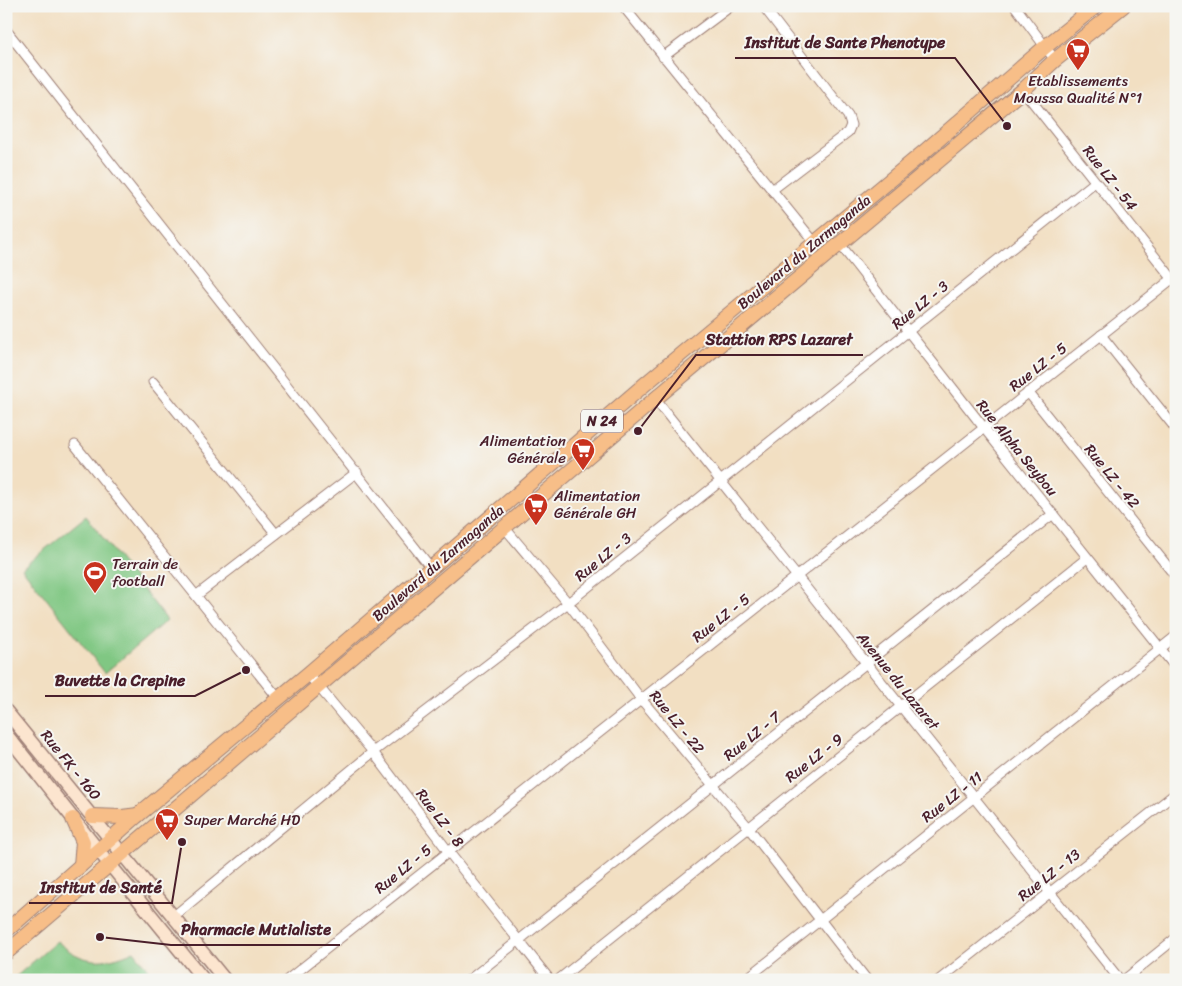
<svg xmlns="http://www.w3.org/2000/svg" width="1182" height="986" font-family="Sriracha,sans-serif">
	<rect width="100%" height="100%" fill="#f6f6f2"/>
	<filter id="ink" filterUnits="userSpaceOnUse"><feTurbulence type="fractalNoise" baseFrequency=".02" numOctaves="2"/><feDisplacementMap in="SourceGraphic" scale="10" xChannelSelector="R" yChannelSelector="G"/><feConvolveMatrix kernelMatrix="1 2 1 2 8 2 1 2 1" color-interpolation-filters="sRGB"/></filter>
	<filter id="wash" filterUnits="userSpaceOnUse"><feTurbulence type="fractalNoise" baseFrequency=".0096" numOctaves="4" result="noise"/><feDisplacementMap in="SourceGraphic" scale="20" xChannelSelector="R" yChannelSelector="G"/><feGaussianBlur stdDeviation="1.12" result="paint"/><feColorMatrix in="noise" values="0 0 0 0 0 0 0 0 0 0 0 0 0 0 0 0 0 1.4 0 .05"/><feComposite in="paint" operator="in"/></filter>
	<g filter="url(#wash)">
		<rect width="100%" height="100%" fill="#f2dfc2"/>
		<g fill="#80c783" stroke="#657357">
			<path d="M 86,516 L 167,620 L 105,673 L 22,568 Z"/>
			<path d="M 57,941 C 82,964 103,965 134,951 L 157,980 L 12,980 Z"/>
		</g>
	</g>
	<g filter="url(#ink)">
		<g fill="none" stroke-linecap="round" stroke-linejoin="round">
			<g stroke="#9e7f76" stroke-width="11">
				<g id="minor">
					<path d="M 623,6 L 815,243"/>
					<path d="M 763,6 L 848,116 L 851,125 L 848,132 L 772,190"/>
					<path d="M 1015,6 L 1055,60"/>
					<path d="M 6,30 L 431,568"/>
					<path d="M 663,57 L 731,6"/>
					<path d="M 1023,90 L 1175,282"/>
					<path d="M 839,243 L 984,428 L 1176,668"/>
					<path d="M 1101,335 L 1176,429"/>
					<path d="M 153,382 L 276,534"/>
					<path d="M 1028,392 L 1176,577"/>
					<path d="M 655,399 L 1120,980"/>
					<path d="M 75,445 L 278,698"/>
					<path d="M 504,527 L 568,603 L 641,699 L 748,827 L 867,980"/>
					<path d="M 197,595 L 357,472"/>
					<path d="M 308,674 L 373,752 L 448,851 L 550,980"/>
					<path d="M 174,916 L 373,752 L 568,603 L 1095,182"/>
					<path d="M 287,980 L 1172,279"/>
					<path d="M 469,980 L 1053,514"/>
					<path d="M 558,980 L 1087,558"/>
					<path d="M 745,980 L 1176,636"/>
					<path d="M 939,980 L 1176,793"/>
					<path d="M 1124,980 L 1176,938"/>
				</g>
			</g>
			<g stroke="#9e7f76" stroke-width="15">
				<g id="secondary">
					<path d="M 6,711 L 225,980"/>
					<path d="M 6,734 L 98,850 L 204,980"/>
				</g>
			</g>
			<g stroke="#9e7f76" stroke-width="16">
				<g id="primary">
					<path d="M 92,816 L 122,817 L 138,815"/>
					<path d="M 73,819 L 83,842 L 81,865"/>
					<path d="M 6,931 L 138,815 L 308,674 L 644,385 L 924,152 L 1045,47 L 1096,6"/>
					<path d="M 6,953 L 655,399 L 1023,90 L 1055,60 L 1123,6"/>
				</g>
			</g>
			<use href="#minor" stroke="#fff" stroke-width="9"/>
			<use href="#secondary" stroke="#fce5cf" stroke-width="12"/>
			<use href="#primary" stroke="#f7be88" stroke-width="14"/>
		</g>
	</g>
	<defs>
		<g id="supermarket-pin" transform="scale(1.25)"><path d="M0 17L-7.5 6A9.5 9.5 0 1 1 7.5 6Z" fill="#c8321e" stroke="#f6f6f2"/><path d="M-6-5.5h2.5l.6 2H6L4.5 2H-2.5L-4.4-4H-6ZM-1.5 3.2a1.3 1.3 0 1 0 .1 0ZM3 3.2a1.3 1.3 0 1 0 .1 0Z" fill="#fff"/></g>
		<g id="stadium-pin" transform="scale(1.25)"><path d="M0 17L-7.5 6A9.5 9.5 0 1 1 7.5 6Z" fill="#c8321e" stroke="#f6f6f2"/><path d="M0-5a6.5 5 0 1 0 0 10a6.5 5 0 1 0 0-10ZM-3.5-1.8h7v3.6h-7Z" fill="#fff"/></g>
	</defs>
	<g fill-rule="evenodd">
		<use href="#supermarket-pin" x="1078" y="50"/>
		<use href="#supermarket-pin" x="583" y="450"/>
		<use href="#supermarket-pin" x="536" y="505"/>
		<use href="#stadium-pin" x="95" y="573"/>
		<use href="#supermarket-pin" x="167" y="820"/>
	</g>
	<g text-anchor="middle" dominant-baseline="central" stroke-width="4" stroke-linejoin="round" paint-order="stroke">
		<rect fill="#f6f6f2" stroke="#7e6067" stroke-width="1" x="581" y="409.5" width="42" height="23" rx="4"/>
		<g font-size="14" font-weight="bold" fill="#4a1f2b">
			<text x="602" y="421">N 24</text>
		</g>
		<g font-size="15" fill="#4a1f2b" stroke="#f6f6f2" text-anchor="start">
			<text x="1078" y="81" text-anchor="middle">Etablissements<tspan x="1078" dy="17">Moussa Qualité N°1</tspan></text>
			<text x="566" y="441" text-anchor="end">Alimentation<tspan x="566" dy="17">Générale</tspan></text>
			<text x="554" y="496">Alimentation<tspan x="554" dy="17">Générale GH</tspan></text>
			<text x="112" y="564">Terrain de<tspan x="112" dy="17">football</tspan></text>
			<text x="184" y="820">Super Marché HD</text>
		</g>
		<g font-size="15" fill="#4a1f2b" stroke="#f6f6f2">
			<text transform="translate(1110 178) rotate(52)">Rue LZ - 54</text>
			<text transform="translate(804 252) rotate(-40)">Boulevard du Zarmaganda</text>
			<text transform="translate(920 305) rotate(-39)">Rue LZ - 3</text>
			<text transform="translate(1038 367) rotate(-38)">Rue LZ - 5</text>
			<text transform="translate(1017 448) rotate(51)">Rue Alpha Seybou</text>
			<text transform="translate(1112 476) rotate(51)">Rue LZ - 42</text>
			<text transform="translate(603 557) rotate(-39)">Rue LZ - 3</text>
			<text transform="translate(438 563) rotate(-41)">Boulevard du Zarmaganda</text>
			<text transform="translate(721 618) rotate(-38)">Rue LZ - 5</text>
			<text transform="translate(898 681) rotate(51)">Avenue du Lazaret</text>
			<text transform="translate(677 722) rotate(51)">Rue LZ - 22</text>
			<text transform="translate(752 736) rotate(-39)">Rue LZ - 7</text>
			<text transform="translate(814 758) rotate(-38)">Rue LZ - 9</text>
			<text transform="translate(71 765) rotate(51)">Rue FK - 160</text>
			<text transform="translate(952 797) rotate(-38)">Rue LZ - 11</text>
			<text transform="translate(440 818) rotate(53)">Rue LZ - 8</text>
			<text transform="translate(403 869) rotate(-39)">Rue LZ - 5</text>
			<text transform="translate(1049 875) rotate(-38)">Rue LZ - 13</text>
		</g>
	</g>
	<path fill="none" stroke="#4a1f2b" stroke-width="2" d="M1007 126L955 58H735M638 431L696 355H863M246 670L195 696H45M182 842L172 903H29M100 937L171 945H340"/>
	<g fill="#4a1f2b" stroke="#f6f6f2" stroke-width="2">
		<circle cx="1007" cy="126" r="5"/>
		<circle cx="638" cy="431" r="5"/>
		<circle cx="246" cy="670" r="5"/>
		<circle cx="182" cy="842" r="5"/>
		<circle cx="100" cy="937" r="5"/>
	</g>
	<g font-size="16" text-anchor="middle" font-weight="bold" fill="#4a1f2b" stroke="#f6f6f2" stroke-width="4" stroke-linejoin="round" paint-order="stroke">
		<text x="845" y="48">Institut de Sante Phenotype</text>
		<text x="779" y="345">Stattion RPS Lazaret</text>
		<text x="120" y="686">Buvette la Crepine</text>
		<text x="101" y="893">Institut de Santé</text>
		<text x="256" y="935">Pharmacie Mutialiste</text>
	</g>
	<rect width="1182" height="986" fill="none" stroke="#f6f6f2" stroke-width="25"/>
</svg>
